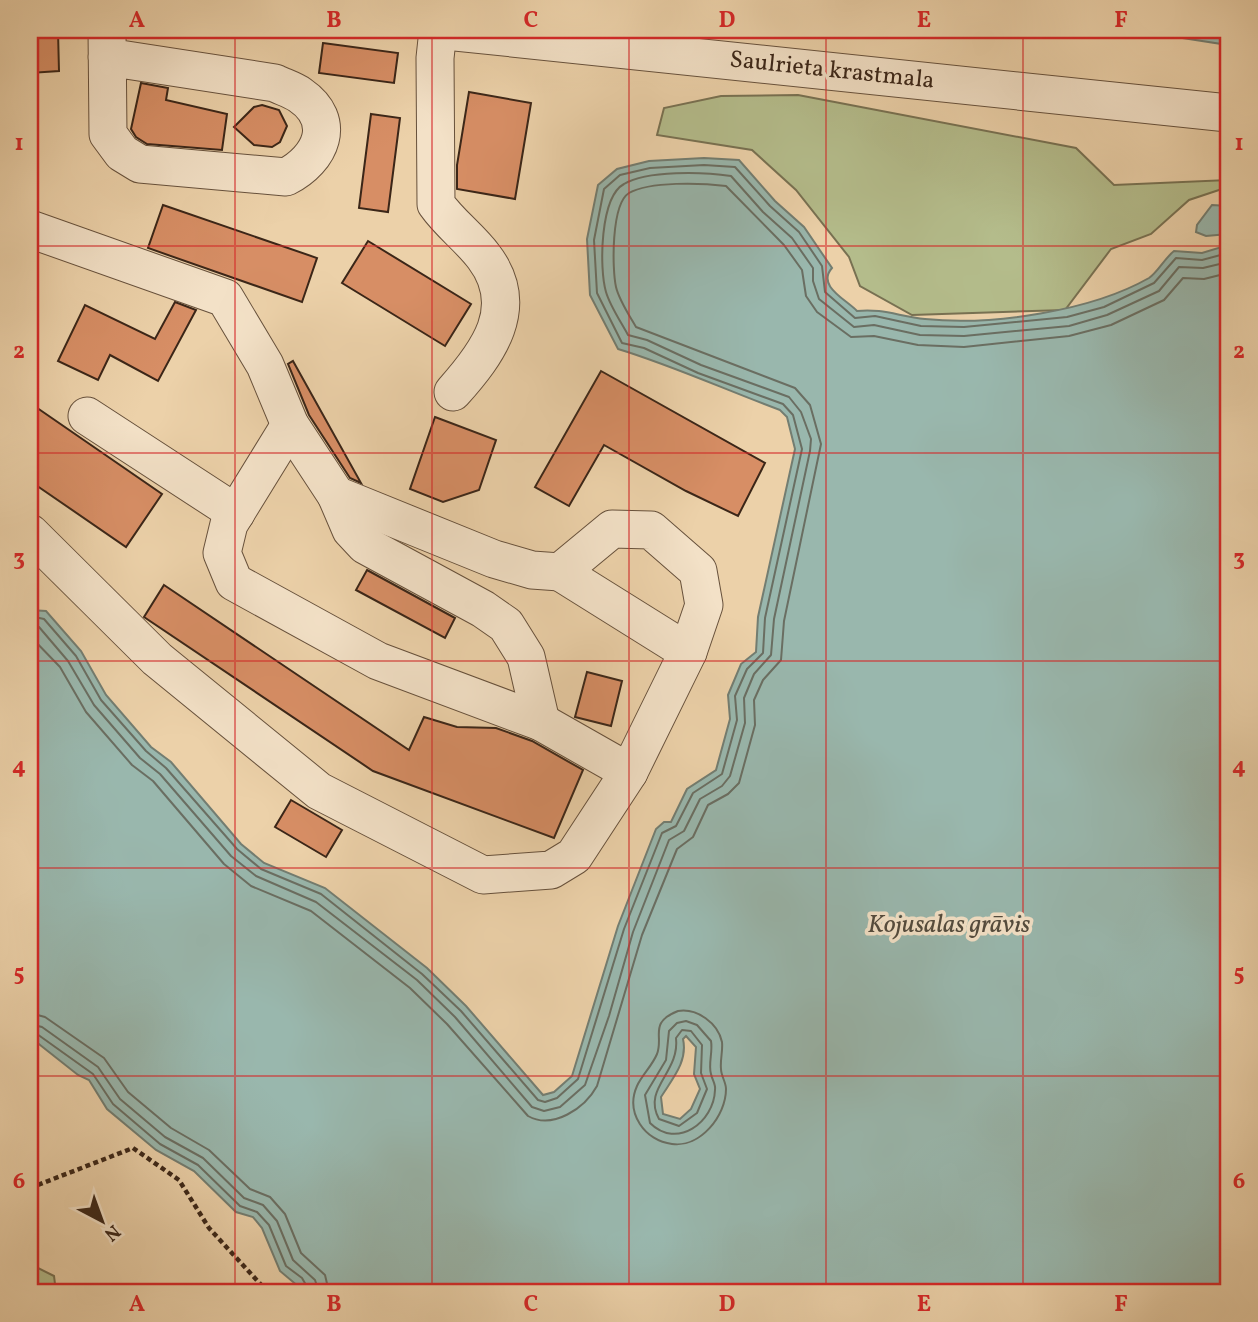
<svg xmlns="http://www.w3.org/2000/svg" width="1258" height="1322" font-family="Vollkorn,serif">
	<rect width="100%" height="100%" fill="#ecd1a9"/>
	<filter id="stains"><feTurbulence type="fractalNoise" baseFrequency=".00286" numOctaves="4"/><feColorMatrix values="0 0 0 0 .2 0 0 0 0 .09 0 0 0 0 .02 0 0 0 .5 -.17"/></filter>
	<radialGradient id="worn" r=".72"><stop offset=".6" stop-color="#630" stop-opacity="0"/><stop offset="1" stop-color="#630" stop-opacity=".3"/></radialGradient>
	<g fill="#b4bc8b" stroke="#787152" stroke-width="2">
		<path d="M 798,95 L 1076,148 L 1114,185 L 1228,180 L 1228,187 L 1189,200 L 1151,234 L 1111,249 L 1065,310 L 912,315 L 860,286 L 849,257 L 796,190 L 752,150 L 657,135 L 664,108 L 721,96 Z"/>
		<path d="M 30,1264 L 54,1276 L 56,1292 L 30,1292 Z"/>
	</g>
	<g fill="#99b7ad" stroke="#737d71" stroke-width="2" fill-rule="evenodd">
		<path d="M 1131,30 L 1228,30 L 1228,45 Z"/>
		<path d="M 704,158 L 739,160 L 775,201 L 804,227 L 832,268 C 816,286 847,300 857,311 C 882,308 901,317 925,319 C 992,326 1091,311 1149,278 C 1157,273 1165,258 1174,251 L 1202,253 L 1228,245 L 1228,1292 L 305,1292 L 280,1271 L 262,1228 L 253,1217 L 236,1212 L 194,1171 L 156,1150 L 107,1109 L 89,1080 L 78,1075 L 30,1037 L 30,610 L 46,611 L 81,651 L 106,695 L 151,747 L 171,762 L 241,844 L 264,863 L 325,888 L 427,968 L 466,1006 L 543,1095 L 554,1092 L 572,1076 L 618,926 L 656,829 L 664,822 L 671,822 L 687,789 L 716,770 L 730,719 L 728,695 L 741,664 L 756,652 L 758,617 L 795,449 L 787,417 L 780,410 C 726,390 671,365 618,349 L 590,295 L 587,239 L 598,185 L 617,169 L 649,161 ZM 686,1036 L 696,1047 L 694,1074 L 700,1089 L 691,1109 L 680,1119 L 663,1114 L 661,1097 C 673,1078 688,1061 683,1039 Z"/>
		<path d="M 1212,205 L 1228,206 L 1228,234 L 1206,236 L 1196,232 L 1197,225 Z"/>
	</g>
	<g fill="none" stroke-linecap="round" stroke-linejoin="round">
		<g stroke="#6a6e62" stroke-width="2">
			<path d="M 30,616 L 44,619 L 76,656 L 101,700 L 146,751 L 166,768 L 237,849 L 261,869 L 321,894 L 422,974 L 461,1011 L 538,1100 L 545,1102 L 557,1098 L 578,1079 L 624,929 L 662,833 L 676,826 L 693,793 L 722,774 L 737,720 L 735,696 L 747,669 L 763,653 L 765,618 L 802,449 L 793,415 L 783,404 L 698,373 L 644,348 L 622,343 L 597,293 L 594,240 L 604,189 L 620,175 L 650,168 L 704,165 L 735,167 L 770,206 L 799,232 L 822,266 L 825,292 L 855,318 L 875,316 L 921,326 L 964,327 L 1067,317 L 1104,307 L 1154,283 L 1176,258 L 1202,260 L 1228,253"/>
			<path d="M 30,625 L 39,627 L 68,661 L 94,705 L 140,758 L 160,774 L 231,856 L 256,876 L 316,902 L 417,980 L 455,1017 L 532,1107 L 544,1111 L 560,1107 L 585,1085 L 609,1016 L 633,932 L 669,840 L 684,831 L 700,799 L 722,786 L 730,776 L 745,723 L 744,698 L 754,674 L 771,655 L 774,619 L 810,451 L 811,439 L 801,412 L 789,397 L 701,365 L 647,340 L 628,335 C 621,322 610,306 606,292 C 599,268 600,197 624,184 C 647,170 704,172 731,176 L 763,212 L 792,238 L 813,268 L 813,281 L 819,299 L 854,327 L 874,325 L 920,335 L 964,336 L 1069,326 L 1107,315 L 1159,291 L 1179,267 L 1203,268 L 1228,262"/>
			<path d="M 30,636 L 60,667 L 86,712 L 132,765 L 153,781 L 224,864 L 251,886 L 311,911 L 410,988 L 447,1024 L 528,1116 C 553,1130 585,1108 597,1086 L 642,935 L 677,849 L 693,837 L 708,805 L 728,794 L 739,783 L 755,725 L 754,700 L 763,680 L 781,660 L 784,621 L 821,444 L 810,405 L 795,388 L 636,327 C 629,315 619,300 616,287 C 612,269 611,204 629,193 C 650,181 702,183 726,186 L 784,245 L 802,270 L 806,296 L 817,312 L 851,337 L 874,336 L 918,345 L 964,347 L 1069,336 L 1111,325 L 1164,300 L 1183,278 L 1204,279 L 1228,273"/>
			<path d="M 678,1011 C 697,1008 718,1023 722,1042 C 723,1051 720,1060 721,1069 C 721,1076 726,1082 726,1089 C 726,1116 700,1148 672,1144 C 645,1141 625,1113 637,1086 C 642,1075 652,1066 657,1054 C 664,1036 648,1023 678,1011 Z"/>
			<path d="M 30,1013 L 45,1017 L 104,1058 L 128,1092 L 171,1128 L 209,1150 L 250,1189 L 270,1197 L 285,1214 L 301,1253 L 325,1275 L 329,1292"/>
			<path d="M 686,1021 L 697,1025 L 711,1041 C 713,1052 708,1064 711,1074 C 712,1080 716,1084 715,1090 C 714,1122 677,1150 650,1123 L 645,1095 L 666,1060 L 669,1031 L 677,1023 Z"/>
			<path d="M 30,1024 L 42,1027 L 98,1067 L 120,1099 L 165,1137 L 203,1158 L 244,1198 L 263,1205 L 277,1221 L 293,1260 L 315,1280 L 319,1292"/>
			<path d="M 682,1030 L 691,1031 L 702,1045 L 701,1073 L 707,1089 L 697,1113 L 679,1126 L 659,1119 C 642,1088 680,1073 676,1038 Z"/>
			<path d="M 30,1032 L 37,1034 L 93,1074 L 113,1104 L 160,1144 L 198,1165 L 240,1206 L 257,1212 L 269,1225 L 286,1266 L 302,1278 L 310,1292"/>
		</g>
	</g>
	<g fill="#d78e65" stroke="#3b2618" stroke-width="2">
		<path d="M 58,31 L 59,71 L 30,73 L 30,32 Z"/>
		<path d="M 323,43 L 398,53 L 394,83 L 319,73 Z"/>
		<path d="M 141,83 L 168,88 L 166,100 L 227,114 L 222,150 L 147,144 L 136,137 L 131,129 Z"/>
		<path d="M 469,92 L 531,103 L 515,199 L 457,189 L 457,165 Z"/>
		<path d="M 262,105 L 279,110 L 287,126 L 280,142 L 272,147 L 254,145 L 234,127 L 254,107 Z"/>
		<path d="M 371,114 L 400,118 L 388,212 L 359,208 Z"/>
		<path d="M 163,205 L 317,258 L 302,302 L 148,248 Z"/>
		<path d="M 368,241 L 471,304 L 445,346 L 342,283 Z"/>
		<path d="M 175,302 L 196,310 L 158,381 L 110,355 L 98,380 L 58,361 L 85,305 L 155,339 Z"/>
		<path d="M 293,361 L 361,483 L 350,478 L 309,415 L 288,364 Z"/>
		<path d="M 601,371 L 765,463 L 738,516 L 686,491 L 604,445 L 569,506 L 535,487 Z"/>
		<path d="M 30,403 L 162,494 L 126,547 L 30,481 Z"/>
		<path d="M 435,417 L 496,440 L 479,490 L 443,502 L 410,489 Z"/>
		<path d="M 367,570 L 455,618 L 445,638 L 356,590 Z"/>
		<path d="M 164,585 L 409,750 L 424,717 L 457,727 L 496,728 L 532,741 L 583,770 L 554,838 L 373,771 L 144,617 Z"/>
		<path d="M 587,672 L 622,681 L 611,726 L 575,717 Z"/>
		<path d="M 291,800 L 342,830 L 326,857 L 275,827 Z"/>
	</g>
	<g fill="none" stroke-linecap="round" stroke-linejoin="round">
		<g stroke="#67513c" stroke-width="39">
			<g id="minor">
				<path d="M 107,30 L 108,134 L 122,153 L 140,164 L 286,177 C 321,159 338,121 300,95 C 293,90 283,87 275,83 L 107,57"/>
				<path d="M 436,30 L 1228,113"/>
				<path d="M 438,30 L 435,58 L 436,204 C 450,224 470,238 484,257 C 522,307 488,353 453,392"/>
				<path d="M 30,229 L 225,298 L 265,365 L 290,425 L 336,495 L 494,559 L 532,570 L 560,572 L 612,529 L 651,530 L 698,571 L 704,605 L 688,652 L 629,772 L 574,856 L 551,870 L 483,875 L 319,791 L 157,659 L 30,533"/>
				<path d="M 87,416 L 236,513"/>
				<path d="M 290,425 L 229,524 L 222,553 L 234,582 L 378,661 L 541,722 L 629,772"/>
				<path d="M 336,495 L 351,530 L 365,545 L 483,609 L 506,625 L 526,657 L 541,722"/>
				<path d="M 560,572 L 688,652"/>
			</g>
		</g>
		<path stroke="#3b2618" stroke-width="4.5" stroke-dasharray="5 3.5" stroke-linecap="butt" d="M 30,1188 L 133,1148 L 179,1180 L 209,1228 L 263,1287 L 262,1292"/>
		<use href="#minor" stroke="#f3e1c7" stroke-width="37"/>
	</g>
	<path fill="none" stroke="#d62828" stroke-width="2" stroke-opacity="0.55" d="M 235,30 L 235,1292M 432,30 L 432,1292M 629,30 L 629,1292M 826,30 L 826,1292M 1023,30 L 1023,1292M 30,246 L 1228,246M 30,453 L 1228,453M 30,661 L 1228,661M 30,868 L 1228,868M 30,1076 L 1228,1076"/>
	<g text-anchor="middle" dominant-baseline="central" stroke-width="7" stroke-linejoin="round" paint-order="stroke">
		<g font-size="24" fill="#3b2618" stroke="#f3e1c7">
			<text transform="translate(832 71) rotate(6)">Saulrieta krastmala</text>
		</g>
		<g font-size="26" font-style="italic" fill="#524a3d" stroke="#f3e1c7">
			<text x="949" y="925">Kojusalas grāvis</text>
		</g>
	</g>
	<rect width="1258" height="1322" fill="none" stroke="#ecd1a9" stroke-width="77"/>
	<g transform="translate(102 1221) rotate(139)" stroke="#f3e1c7" stroke-width="5" paint-order="stroke">
	<path d="M0-5L12 26L0 18L-12 26Z" fill="#3b2618"/>
	<text y="-10" font-size="19" font-weight="bold" text-anchor="middle" fill="#3b2618">N</text>
	</g>
	<rect x="38" y="38" width="1182" height="1246" fill="none" stroke="#d62828" stroke-width="2.5"/>
	<g font-size="23" text-anchor="middle" font-weight="bold" fill="#d62828">
		<text x="137" y="27">A</text>
		<text x="334" y="27">B</text>
		<text x="531" y="27">C</text>
		<text x="727" y="27">D</text>
		<text x="924" y="27">E</text>
		<text x="1121" y="27">F</text>
		<text x="19" y="150">1</text>
		<text x="1239" y="150">1</text>
		<text x="19" y="358">2</text>
		<text x="1239" y="358">2</text>
		<text x="19" y="565">3</text>
		<text x="1239" y="565">3</text>
		<text x="19" y="773">4</text>
		<text x="1239" y="773">4</text>
		<text x="19" y="980">5</text>
		<text x="1239" y="980">5</text>
		<text x="19" y="1188">6</text>
		<text x="1239" y="1188">6</text>
		<text x="137" y="1311">A</text>
		<text x="334" y="1311">B</text>
		<text x="531" y="1311">C</text>
		<text x="727" y="1311">D</text>
		<text x="924" y="1311">E</text>
		<text x="1121" y="1311">F</text>
	</g>
	<rect width="100%" height="100%" filter="url(#stains)"/>
	<rect width="100%" height="100%" fill="url(#worn)"/>
</svg>
